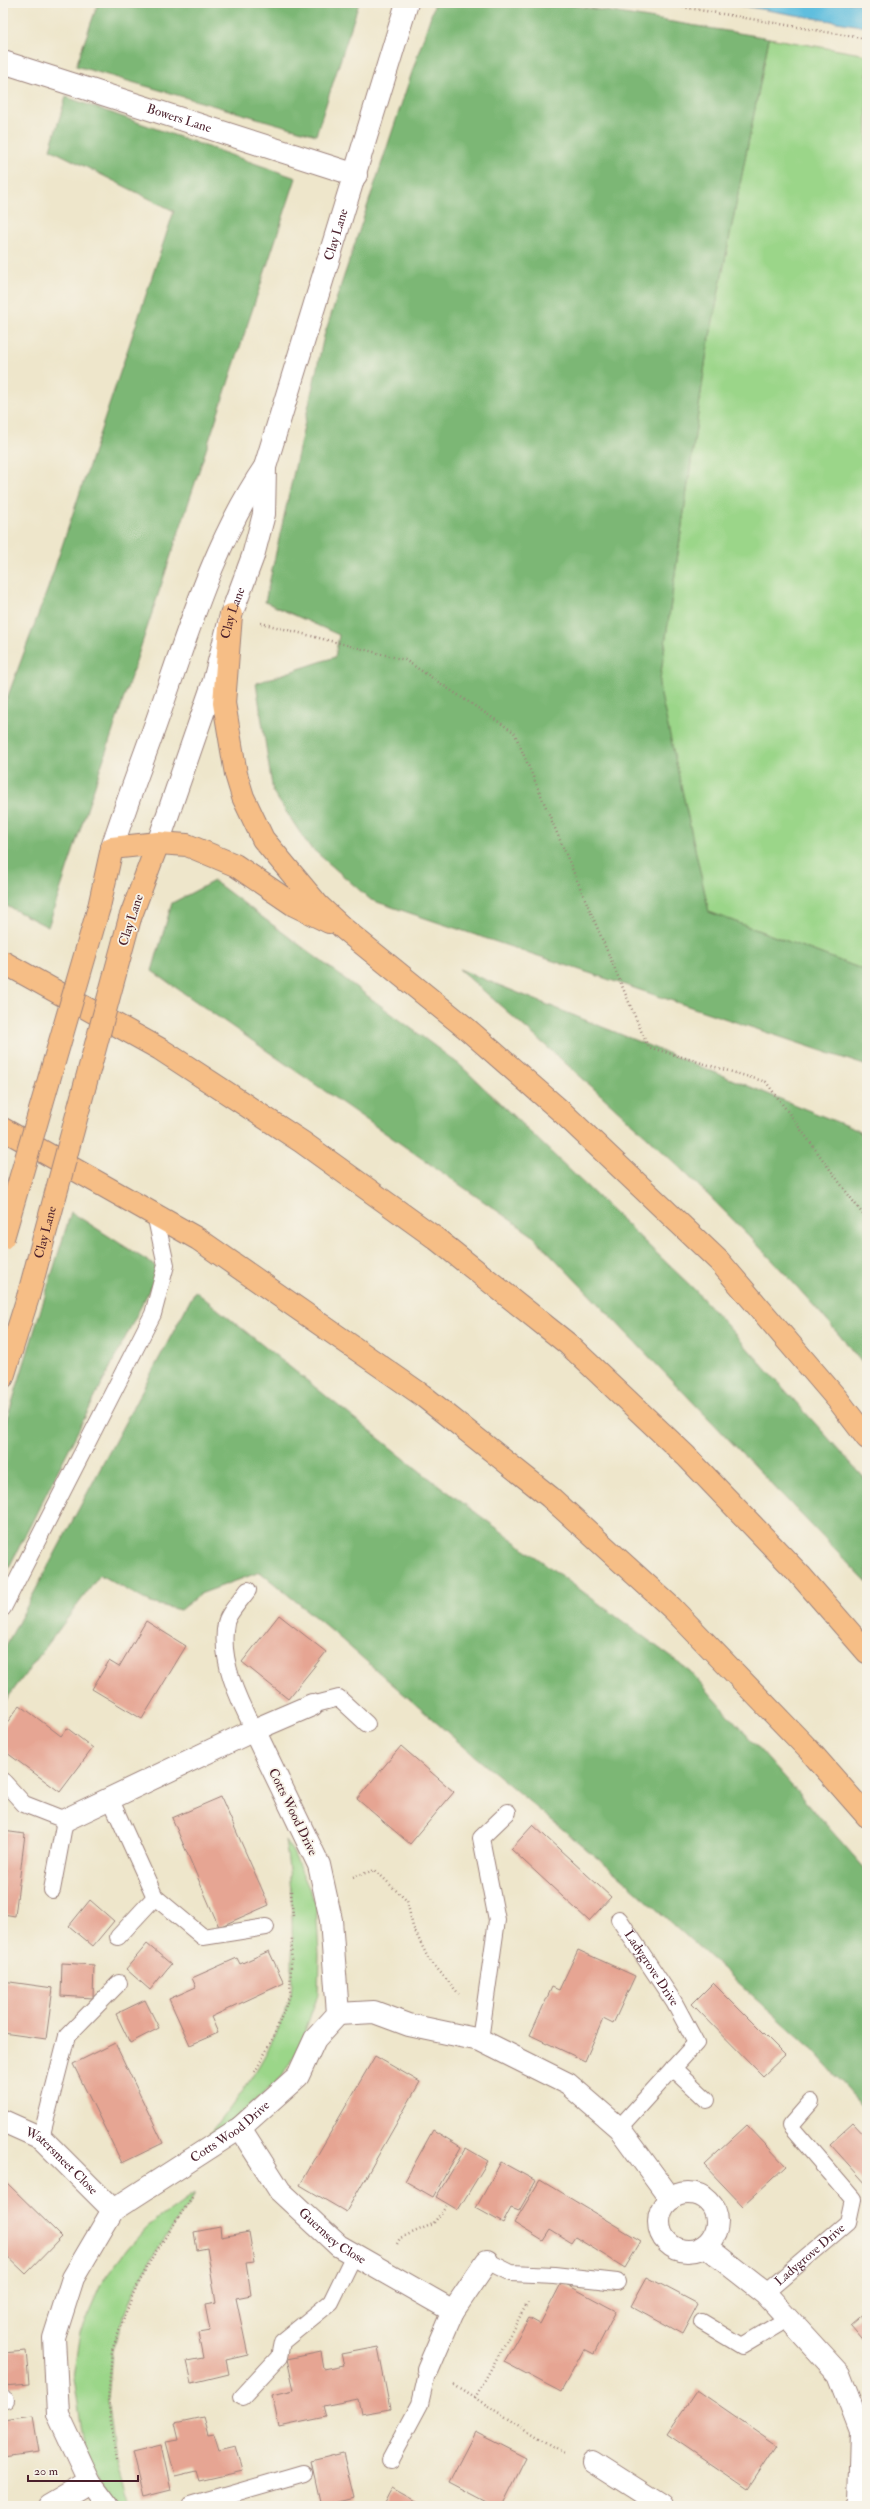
<svg xmlns="http://www.w3.org/2000/svg" width="870" height="2509" font-family="'IM FELL Double Pica',serif">
	<rect width="100%" height="100%" fill="#f7f3e8"/>
	<filter id="ink" filterUnits="userSpaceOnUse"><feTurbulence type="fractalNoise" baseFrequency=".025" numOctaves="2"/><feDisplacementMap in="SourceGraphic" scale="8" xChannelSelector="R" yChannelSelector="G"/><feConvolveMatrix kernelMatrix="1 2 1 2 8 2 1 2 1" color-interpolation-filters="sRGB"/></filter>
	<filter id="wash" filterUnits="userSpaceOnUse"><feTurbulence type="fractalNoise" baseFrequency=".012" numOctaves="4" result="noise"/><feDisplacementMap in="SourceGraphic" scale="16" xChannelSelector="R" yChannelSelector="G"/><feGaussianBlur stdDeviation="0.9" result="paint"/><feColorMatrix in="noise" values="0 0 0 0 0 0 0 0 0 0 0 0 0 0 0 0 0 1.4 0 .05"/><feComposite in="paint" operator="in"/></filter>
	<g filter="url(#wash)">
		<rect width="100%" height="100%" fill="#eee6cb"/>
		<g fill="#9bd689" stroke="#727a5a">
			<path d="M 769,38 L 867,55 L 867,971 L 709,912 L 659,687 L 707,351 Z"/>
			<path d="M 285,1840 L 293,1852 L 316,1904 L 319,1954 L 318,1994 L 300,2045 L 282,2077 L 184,2164 C 228,2115 270,2061 290,1997 C 293,1988 291,1976 292,1967 C 293,1924 292,1882 285,1840 Z"/>
			<path d="M 194,2193 L 184,2211 L 153,2256 L 133,2294 L 112,2350 L 108,2399 L 116,2459 L 130,2506 L 115,2506 L 100,2483 L 83,2444 L 73,2378 L 80,2332 L 102,2282 L 128,2248 L 147,2227 Z"/>
		</g>
		<g fill="#7cb775" stroke="#636b50">
			<path d="M 98,3 L 359,3 L 316,135 L 76,66 Z"/>
			<path d="M 435,3 L 558,3 L 769,38 L 707,351 L 659,686 L 709,912 L 867,971 L 867,1066 L 371,900 L 309,846 L 273,792 L 256,683 L 335,657 L 339,635 L 265,602 L 324,336 Z"/>
			<path d="M 66,97 L 296,178 L 48,927 L 3,904 L 3,709 L 48,588 L 174,211 L 50,149 Z"/>
			<path d="M 214,881 L 460,1065 L 695,1290 L 867,1481 L 867,1583 L 532,1235 L 152,971 L 172,903 Z"/>
			<path d="M 459,969 L 857,1130 L 867,1139 L 867,1369 C 748,1219 601,1095 459,969 Z"/>
			<path d="M 71,1212 L 160,1269 L 3,1579 L 3,1432 Z"/>
			<path d="M 195,1291 L 421,1472 L 690,1671 L 867,1871 L 867,2110 L 809,2046 L 626,1882 L 478,1759 L 326,1626 L 260,1572 L 200,1594 L 180,1610 L 151,1603 L 100,1575 L 3,1704 L 3,1651 Z"/>
		</g>
		<path fill="#5fbede" stroke="#546e84" d="M 725,3 L 867,3 L 867,27 Z"/>
		<g id="blocks">
			<g fill="#e6a593">
				<path d="M 279,1615 L 326,1652 L 288,1699 L 242,1662 Z"/>
				<path d="M 146,1621 L 186,1646 L 142,1719 L 92,1689 L 109,1661 L 119,1667 Z"/>
				<path d="M 20,1705 L 61,1736 L 67,1728 L 93,1748 L 60,1792 L 3,1750 L 3,1728 Z"/>
				<path d="M 401,1746 L 454,1792 L 410,1844 L 357,1799 Z"/>
				<path d="M 221,1797 L 269,1905 L 219,1927 L 172,1818 Z"/>
				<path d="M 533,1825 L 611,1897 L 589,1921 L 511,1849 Z"/>
				<path d="M 3,1831 L 25,1834 L 15,1916 L 3,1914 Z"/>
				<path d="M 90,1900 L 114,1921 L 93,1946 L 69,1926 Z"/>
				<path d="M 147,1944 L 171,1964 L 150,1990 L 126,1969 Z"/>
				<path d="M 578,1950 L 635,1976 L 613,2024 L 603,2019 L 585,2061 L 530,2035 L 552,1987 L 559,1990 Z"/>
				<path d="M 269,1951 L 284,1983 L 211,2017 L 218,2033 L 190,2045 L 169,1999 L 196,1987 L 192,1978 L 237,1958 L 240,1964 Z"/>
				<path d="M 62,1963 L 94,1965 L 93,1998 L 61,1996 Z"/>
				<path d="M 3,1981 L 53,1988 L 46,2039 L 3,2033 Z"/>
				<path d="M 713,1983 L 785,2055 L 763,2076 L 692,2004 Z"/>
				<path d="M 145,2000 L 159,2028 L 130,2043 L 116,2014 Z"/>
				<path d="M 115,2043 L 163,2143 L 122,2163 L 73,2064 Z"/>
				<path d="M 375,2056 L 420,2082 L 346,2212 L 300,2185 Z"/>
				<path d="M 853,2123 L 867,2138 L 867,2185 L 830,2144 Z"/>
				<path d="M 747,2125 L 786,2166 L 743,2206 L 704,2165 Z"/>
				<path d="M 433,2130 L 461,2147 L 433,2197 L 405,2181 Z"/>
				<path d="M 466,2148 L 488,2161 L 458,2210 L 436,2197 Z"/>
				<path d="M 501,2162 L 536,2181 L 519,2211 L 511,2208 L 503,2223 L 476,2208 Z"/>
				<path d="M 3,2179 L 62,2237 L 26,2274 L 3,2252 Z"/>
				<path d="M 540,2180 L 641,2241 L 625,2268 L 575,2237 L 571,2243 L 550,2230 L 543,2241 L 514,2223 Z"/>
				<path d="M 220,2227 L 221,2237 L 249,2232 L 254,2262 L 246,2263 L 251,2295 L 236,2298 L 248,2355 L 226,2360 L 229,2374 L 192,2383 L 187,2361 L 203,2358 L 198,2333 L 210,2331 L 205,2305 L 216,2303 L 207,2248 L 197,2250 L 194,2232 Z"/>
				<path d="M 647,2277 L 698,2304 L 682,2334 L 631,2306 Z"/>
				<path d="M 562,2282 L 616,2311 L 594,2354 L 584,2349 L 561,2392 L 504,2362 L 529,2318 L 540,2324 Z"/>
				<path d="M 867,2312 L 867,2345 L 851,2326 Z"/>
				<path d="M 378,2347 L 390,2409 L 361,2414 L 358,2399 L 323,2406 L 326,2417 L 279,2427 L 272,2395 L 294,2390 L 287,2359 L 321,2352 L 324,2369 L 344,2365 L 341,2354 Z"/>
				<path d="M 26,2351 L 29,2384 L 3,2386 L 3,2353 Z"/>
				<path d="M 697,2390 L 777,2445 L 748,2489 L 667,2434 Z"/>
				<path d="M 33,2416 L 39,2452 L 3,2457 L 3,2420 Z"/>
				<path d="M 203,2417 L 208,2435 L 214,2434 L 219,2450 L 236,2446 L 243,2471 L 199,2481 L 196,2471 L 175,2476 L 166,2442 L 179,2440 L 175,2423 Z"/>
				<path d="M 475,2432 L 526,2458 L 502,2506 L 495,2506 L 449,2482 Z"/>
				<path d="M 161,2445 L 171,2490 L 143,2497 L 132,2452 Z"/>
				<path d="M 343,2453 L 354,2498 L 321,2506 L 311,2461 Z"/>
				<path d="M 392,2489 L 419,2504 L 418,2506 L 383,2506 Z"/>
			</g>
		</g>
	</g>
	<g filter="url(#ink)">
		<use href="#blocks" fill-opacity="0" stroke="#9c827b" stroke-width="1"/>
		<g fill="none" stroke-linecap="round" stroke-linejoin="round">
			<g stroke="#9c827b" stroke-width="18">
				<g id="service">
					<path d="M 248,1590 C 242,1599 228,1613 226,1623 C 219,1659 238,1699 254,1730"/>
					<path d="M 3,1608 L 153,1314 L 166,1265 L 155,1214"/>
					<path d="M 312,1705 L 339,1698 L 367,1724"/>
					<path d="M 3,1781 L 24,1804 L 65,1820 L 52,1890"/>
					<path d="M 110,1798 L 155,1897 L 203,1937 L 266,1927"/>
					<path id="s1" d="M 619,1919 L 674,2002 L 696,2043 L 619,2128"/>
					<path d="M 118,1937 L 155,1897"/>
					<path d="M 480,2040 L 497,1920 L 481,1838 L 508,1812"/>
					<path d="M 673,2068 L 707,2100"/>
					<path d="M 41,2138 L 67,2036 L 119,1983"/>
					<path d="M 487,2261 L 511,2273 L 554,2275 L 617,2282"/>
					<path id="s2" d="M 765,2293 L 848,2222 L 853,2199 L 790,2126 L 811,2102"/>
					<path d="M 702,2322 L 742,2346 L 789,2318"/>
					<path d="M 242,2397 L 279,2357 L 282,2342 L 331,2302 L 354,2255"/>
					<path d="M 3,2400 L 6,2400"/>
					<path d="M 390,2460 L 420,2404 L 428,2369"/>
					<path d="M 190,2506 L 304,2473"/>
				</g>
			</g>
			<g stroke="#9c827b" stroke-width="24">
				<g id="minor">
					<path id="s3" d="M 3,62 L 356,175"/>
					<path d="M 65,1820 L 254,1730"/>
					<path d="M 338,2014 L 374,2012 L 409,2025 L 480,2040 L 568,2084 L 619,2128 L 671,2199"/>
					<path id="s4" d="M 3,2121 L 41,2138 L 113,2210"/>
					<path id="s5" d="M 240,2128 L 280,2191 L 339,2246 L 453,2311"/>
					<circle cx="688" cy="2222" r="29"/>
					<path d="M 705,2246 L 765,2293 L 839,2374 L 861,2431 L 859,2503 L 857,2506"/>
					<path d="M 428,2369 L 453,2311 L 487,2261"/>
					<path d="M 593,2462 L 662,2506"/>
					<path d="M 49,2506 L 90,2482"/>
					<path id="s6" d="M 108,2506 L 90,2482 L 58,2414 L 54,2338 L 73,2278 L 113,2210 L 240,2128 L 298,2076 L 315,2039 L 338,2014 L 331,1920 L 319,1865 L 254,1730 L 312,1705"/>
				</g>
			</g>
			<g stroke="#9c827b" stroke-width="24">
				<g id="tertiary">
					<path id="s7" d="M 158,843 L 214,681 L 231,615 L 253,556 L 264,514 L 265,467 L 407,3"/>
					<path d="M 112,848 C 128,797 148,748 165,697 C 192,619 218,536 265,467"/>
				</g>
			</g>
			<g stroke="#9c827b" stroke-width="24">
				<g id="primary">
					<path d="M 99,907 L 112,848"/>
					<path d="M 130,918 L 158,843"/>
					<path d="M 3,1377 L 28,1297"/>
				</g>
			</g>
			<g stroke="#9c827b" stroke-width="24">
				<g id="trunk">
					<path d="M 231,615 L 224,703 L 236,774 L 243,797 L 263,839 L 318,905 L 344,929 L 466,1028 L 563,1113 L 719,1261 L 838,1400 L 867,1438"/>
					<path d="M 112,848 L 158,843 L 187,845 L 235,865 L 294,905 L 329,922"/>
					<path d="M 3,962 L 160,1049 L 302,1142 L 434,1237 L 568,1344 L 686,1456 L 800,1575 L 867,1652"/>
					<path d="M 3,1129 L 198,1239 L 422,1395 L 550,1497 L 672,1608 L 809,1750 L 867,1816"/>
				</g>
			</g>
			<g stroke="#9c827b" stroke-width="2.5" stroke-dasharray="1 3" stroke-linecap="butt">
				<path d="M 659,3 L 867,39"/>
				<path d="M 261,623 L 405,660 L 514,732 L 648,1047 L 766,1082 L 867,1220"/>
				<path d="M 353,1877 L 375,1870 L 407,1901 L 413,1927 L 428,1958 L 459,1994"/>
				<path d="M 291,1891 L 293,1916"/>
				<path d="M 255,2072 L 273,2038 L 290,1995 L 292,1937"/>
				<path d="M 397,2244 L 400,2238 L 433,2224 L 448,2204"/>
				<path d="M 454,2385 L 564,2453"/>
				<path d="M 475,2398 L 528,2302"/>
				<path d="M 116,2461 L 108,2399 L 112,2350 L 133,2294 L 153,2256 L 192,2197"/>
			</g>
			<use href="#service" stroke="#fff" stroke-width="16"/>
			<use href="#minor" stroke="#fff" stroke-width="22"/>
			<use href="#tertiary" stroke="#fff" stroke-width="22"/>
			<use href="#primary" stroke="#f6be86" stroke-width="22"/>
			<use href="#trunk" stroke="#f6be86" stroke-width="22"/>
			<g stroke="#9c827b" stroke-width="24" stroke-linecap="butt">
				<g id="primary-bridge">
					<path d="M 3,1238 L 99,907"/>
					<path id="s8" d="M 28,1297 L 130,918"/>
				</g>
			</g>
			<use href="#primary-bridge" stroke="#f6be86" stroke-width="22"/>
		</g>
	</g>
	<g text-anchor="middle" dominant-baseline="central" stroke-width="3.5" stroke-linejoin="round" paint-order="stroke">
		<g font-size="13" fill="#4a1f2b" stroke="#f7f3e8">
			<text stroke="none"><textPath href="#s3" startOffset="185">Bowers Lane</textPath></text>
			<text stroke="none"><textPath href="#s7" startOffset="636">Clay Lane</textPath></text>
			<text stroke="none"><textPath href="#s7" startOffset="242">Clay Lane</textPath></text>
			<text transform="translate(131 920) rotate(-72)">Clay Lane</text>
			<text stroke="none"><textPath href="#s8" startOffset="67">Clay Lane</textPath></text>
			<text transform="translate(293 1812) rotate(64)">Cotts Wood Drive</text>
			<text stroke="none"><textPath href="#s1" startOffset="59">Ladygrove Drive</textPath></text>
			<text stroke="none"><textPath href="#s6" startOffset="464">Cotts Wood Drive</textPath></text>
			<text stroke="none"><textPath href="#s4" startOffset="72">Watersmeet Close</textPath></text>
			<text stroke="none"><textPath href="#s5" startOffset="144">Guernsey Close</textPath></text>
			<text stroke="none"><textPath href="#s2" startOffset="59">Ladygrove Drive</textPath></text>
		</g>
	</g>
	<rect width="870" height="2509" fill="none" stroke="#f7f3e8" stroke-width="16"/>
	<path d="M28 2475v6h110v-6" fill="none" stroke="#4a1f2b" stroke-width="2"/>
	<text x="34" y="2475" font-size="12" fill="#4a1f2b" stroke="#f7f3e8" stroke-width="3" paint-order="stroke">20 m</text>
</svg>
